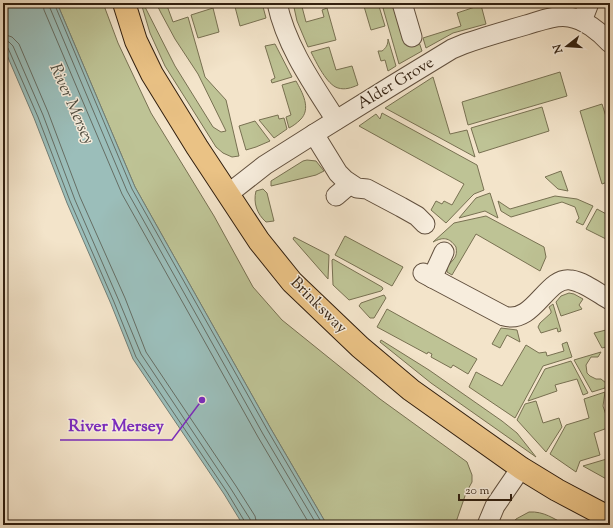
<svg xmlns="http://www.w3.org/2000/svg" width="613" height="528" font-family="'Sorts Mill Goudy',serif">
	<rect width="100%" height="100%" fill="#f3e4ca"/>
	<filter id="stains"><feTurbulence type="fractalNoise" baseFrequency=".005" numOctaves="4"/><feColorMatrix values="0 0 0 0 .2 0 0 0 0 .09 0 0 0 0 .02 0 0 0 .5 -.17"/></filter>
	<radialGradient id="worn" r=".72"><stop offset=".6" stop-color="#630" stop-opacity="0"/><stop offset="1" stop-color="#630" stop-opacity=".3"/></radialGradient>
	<g fill="#bec395" stroke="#787152">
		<path d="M 57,3 L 103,3 L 118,43 L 151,113 L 214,216 L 253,287 L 282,320 L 380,399 L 467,462 L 472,475 L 472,482 L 466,493 L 455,525 L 327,525 L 271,429 L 135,187 Z"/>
		<path d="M 141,3 L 143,3 L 175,66 L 213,127 L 221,132 L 226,131 L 198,74 L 175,39 L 161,13 L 156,3 L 166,3 L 173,22 L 188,17 L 205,77 L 226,100 L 239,156 L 232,157 L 223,153 L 216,147 L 189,104 L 165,66 L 150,33 Z"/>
		<path d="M 234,3 L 262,3 L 266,18 L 240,26 Z"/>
		<path d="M 293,3 L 301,3 L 306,22 L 324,17 L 322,10 L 327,8 L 336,40 L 308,47 L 297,21 Z"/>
		<path d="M 363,3 L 378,3 L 385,26 L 371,30 Z"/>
		<path d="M 396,4 L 417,36 L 422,51 L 399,64 L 383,8 Z"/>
		<path d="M 481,5 L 486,24 L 453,33 L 426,48 L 423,38 L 461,26 L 457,13 Z"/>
		<path d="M 213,8 L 219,32 L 198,38 L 191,15 Z"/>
		<path d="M 388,39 L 396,66 L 388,71 L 385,60 L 381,61 L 378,51 L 382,51 C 386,48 388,45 388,39 Z"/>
		<path d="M 275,44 L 292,77 L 272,83 L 271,80 L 275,78 L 265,46 Z"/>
		<path d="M 329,47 L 336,70 L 352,66 L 358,85 C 351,88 345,90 338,88 C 327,85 316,62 311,52 Z"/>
		<path d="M 560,72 L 567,96 L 468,125 L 462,102 Z"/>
		<path d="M 433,77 L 450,134 L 467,130 L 475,157 L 385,108 Z"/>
		<path d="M 296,81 C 302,92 312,109 300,120 C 297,123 293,126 289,128 L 286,117 L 291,115 L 282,85 Z"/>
		<path d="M 602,104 L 609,126 L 610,126 L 610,181 L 602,184 L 580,111 Z"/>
		<path d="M 542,107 L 549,131 L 479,153 L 471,128 Z"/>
		<path d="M 382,113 L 477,165 L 484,190 L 474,194 L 471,197 L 446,223 L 431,210 L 436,201 L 442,204 L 444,201 L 452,205 L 464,184 L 359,126 L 376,114 L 380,119 Z"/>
		<path d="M 278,115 L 279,119 L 284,118 L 287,129 L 274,138 L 259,120 Z"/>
		<path d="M 255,121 L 270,141 L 256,147 L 246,150 L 239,126 Z"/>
		<path d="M 307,160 L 316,161 L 324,171 L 316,175 L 271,186 L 271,181 L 303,161 Z"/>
		<path d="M 561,171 L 568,191 L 558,189 L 545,177 Z"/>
		<path d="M 263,189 L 267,193 L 274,221 L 266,222 C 257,214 253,203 256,191 Z"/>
		<path d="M 490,193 L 498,218 L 485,211 L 459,218 L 476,198 Z"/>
		<path d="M 555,196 L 577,199 L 593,206 L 583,225 L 576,222 L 579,218 L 575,207 L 562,202 L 511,217 L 501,211 L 498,201 L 510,209 Z"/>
		<path d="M 597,209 L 610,216 L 610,241 L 586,229 Z"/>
		<path d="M 486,216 L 544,247 L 546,257 L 540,271 L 476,234 L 452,275 L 447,272 L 447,267 C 453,259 458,258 456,247 C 449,237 443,237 433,242 L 454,223 Z"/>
		<path d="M 345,236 L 403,267 L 392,286 L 335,255 Z"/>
		<path d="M 294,237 L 327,254 L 329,255 L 328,279 L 293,239 Z"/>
		<path d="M 333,259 L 382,287 L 383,289 L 381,291 L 349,300 L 333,285 L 332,260 Z"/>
		<path d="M 569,293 L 574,294 L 583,299 L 579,305 L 582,309 L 561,316 L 556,302 L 561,296 Z"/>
		<path d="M 384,295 L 386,298 L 374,318 L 370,318 L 359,306 L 361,303 Z"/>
		<path d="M 553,304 L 561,331 L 558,332 L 557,328 L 541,333 L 538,327 L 540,323 L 551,313 L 551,311 L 549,307 Z"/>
		<path d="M 387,309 L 477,359 L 468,374 L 453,365 L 451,368 L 431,357 L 432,354 L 428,352 L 427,354 L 377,327 Z"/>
		<path d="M 501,328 L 517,330 L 520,342 L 507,335 L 500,348 L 492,344 Z"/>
		<path d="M 610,329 L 610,346 L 602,348 L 594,333 Z"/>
		<path d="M 381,340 L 429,370 L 502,421 L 517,433 L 536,457 L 431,383 L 380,342 Z"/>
		<path d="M 567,342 L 572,357 L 543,366 L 515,418 L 469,387 L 476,372 L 502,386 L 526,345 L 539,353 L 546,352 L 547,356 L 564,351 L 562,344 Z"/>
		<path d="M 601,352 L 598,357 L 591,357 L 586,365 L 587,373 L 590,376 L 596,379 L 601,379 L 606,383 L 605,388 L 592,392 L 574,360 Z"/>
		<path d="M 571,361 L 588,393 L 583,395 L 577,379 L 555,385 L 557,391 L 528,401 L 545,369 Z"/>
		<path d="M 605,392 L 603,406 L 610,427 L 594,433 L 600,455 L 580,461 L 576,472 L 550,454 L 566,425 L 589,418 L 584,399 Z"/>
		<path d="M 536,401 L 543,423 L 559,418 L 562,427 L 546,452 L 517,420 L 525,404 Z"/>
		<path d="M 610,458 L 610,481 L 583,466 Z"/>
		<path d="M 529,512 C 544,511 554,519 566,525 L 512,525 L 516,519 Z"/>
	</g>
	<path fill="#9bbeba" stroke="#717e76" d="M 3,3 L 57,3 L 135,187 L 271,429 L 327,525 L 243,525 L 224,494 L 133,359 L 111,304 L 67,203 L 34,118 L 3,46 Z"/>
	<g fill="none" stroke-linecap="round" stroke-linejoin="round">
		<g stroke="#666e64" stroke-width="1">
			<path d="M 43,3 L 44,10 L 122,194 L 258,437 L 310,525"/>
			<path d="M 49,3 L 50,8 L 127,191 L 263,434 L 317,525"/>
			<path d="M 54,3 L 132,189 L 268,431 L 323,525"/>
			<path d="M 3,34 L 12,37 L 19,44 L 48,112 L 80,197 L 125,298 L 146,352 L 236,486 L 255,516 L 257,525"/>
			<path d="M 3,40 L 9,42 L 13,46 L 43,115 L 75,200 L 119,301 L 141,354 L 231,489 L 250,519 L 251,525"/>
			<path d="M 3,45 L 6,46 L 8,48 L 38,117 L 70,201 L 114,302 L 136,357 L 227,492 L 245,522 L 246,525"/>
		</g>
		<g stroke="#62503e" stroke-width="21">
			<g id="minor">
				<path d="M 277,3 C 286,46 313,84 336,120"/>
				<path d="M 402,3 L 412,37"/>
				<path d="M 582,21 L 589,3"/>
				<path d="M 314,134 L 338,173 L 345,180 L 357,188 L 367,189 L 401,207 L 417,216 L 425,224"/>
				<path d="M 228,194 L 265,165 L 314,134 L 393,85 L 452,49 L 464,44 C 484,37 505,31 526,25 C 540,21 554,15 569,17 C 584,19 600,32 610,43"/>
				<path d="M 336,196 L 350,184"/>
				<path d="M 423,273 L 504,316 C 534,325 547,275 571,280 C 584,282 598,293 610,300"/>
				<path d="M 432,278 L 444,252"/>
				<path d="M 487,525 L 495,506 L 521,468"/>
			</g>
		</g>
		<g stroke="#311f0f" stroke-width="24">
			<path id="primary" d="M 124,3 L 136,41 L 152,74 L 197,147 L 259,241 L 292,282 L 360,347 L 411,390 L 521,468 L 557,490 L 610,518"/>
		</g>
		<use href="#minor" stroke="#f7eddd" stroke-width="19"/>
		<use href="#primary" stroke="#eac285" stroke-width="22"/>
	</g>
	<g text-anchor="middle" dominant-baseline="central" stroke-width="3" stroke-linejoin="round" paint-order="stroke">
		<g font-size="16" fill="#311f0f" stroke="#f7eddd">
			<text transform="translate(396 84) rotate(-31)">Alder Grove</text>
			<text transform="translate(318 306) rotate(45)">Brinksway</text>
		</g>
		<g font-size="17" font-style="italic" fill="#514f42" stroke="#f7eddd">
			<text transform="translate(71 104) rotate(66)">River Mersey</text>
		</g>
	</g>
	<path fill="none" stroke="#7b2cbf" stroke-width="1.5" d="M202 400L172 440H60"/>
	<circle fill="#7b2cbf" stroke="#f7eddd" stroke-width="1.5" cx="202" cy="400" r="4"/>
	<g font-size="17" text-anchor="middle" font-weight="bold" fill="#7b2cbf" stroke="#f7eddd" stroke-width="3" stroke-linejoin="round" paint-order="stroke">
		<text x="116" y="431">River Mersey</text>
	</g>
	<rect width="613" height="528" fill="none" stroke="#f3e4ca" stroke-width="16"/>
	<rect x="4" y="4" width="605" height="520" fill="none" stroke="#311f0f" stroke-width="2"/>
	<rect x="8" y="8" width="597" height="512" fill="none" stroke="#311f0f"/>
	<g transform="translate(567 46) rotate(253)" stroke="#f7eddd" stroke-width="3" paint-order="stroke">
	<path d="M0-3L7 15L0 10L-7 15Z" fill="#311f0f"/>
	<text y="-6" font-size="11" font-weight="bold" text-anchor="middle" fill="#311f0f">N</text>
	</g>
	<path d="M459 494v6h52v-6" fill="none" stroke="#311f0f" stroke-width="2"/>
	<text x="465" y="494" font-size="12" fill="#311f0f" stroke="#f7eddd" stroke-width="3" paint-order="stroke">20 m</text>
	<rect width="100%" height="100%" filter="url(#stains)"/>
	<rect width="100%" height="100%" fill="url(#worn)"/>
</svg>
